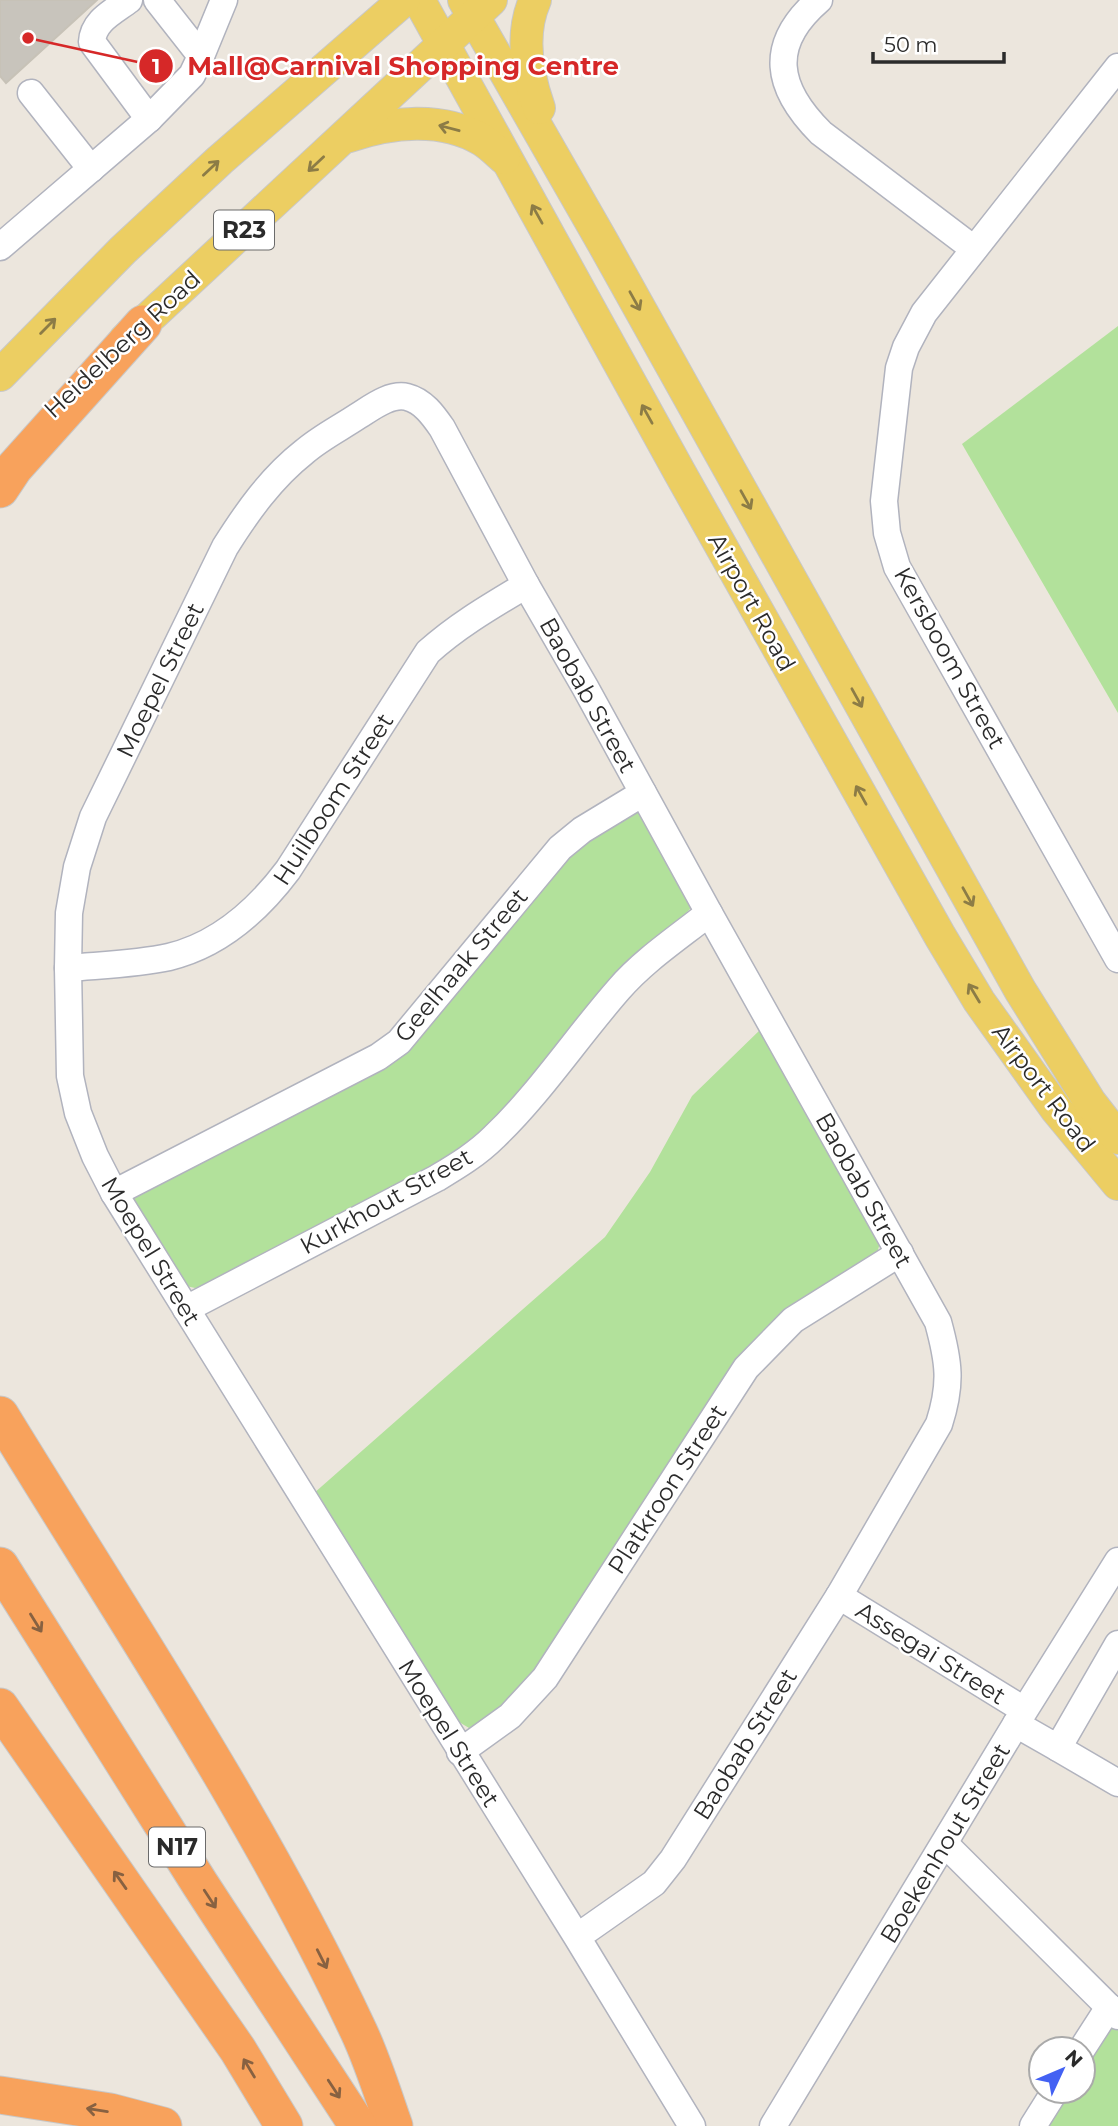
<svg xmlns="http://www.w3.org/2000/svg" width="1118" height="2126" font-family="Montserrat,sans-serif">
	<rect width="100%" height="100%" fill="#ece6dd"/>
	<g fill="#b2e19b">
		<path d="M 1118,326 L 1118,713 L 962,444 Z"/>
		<path d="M 640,810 L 691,897 L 690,909 L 500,1114 L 480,1134 L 444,1161 L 214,1283 L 195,1288 L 186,1286 L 132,1198 L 383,1062 L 582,839 Z"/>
		<path d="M 762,1028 L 880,1243 L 877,1253 L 804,1300 L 539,1674 L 479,1728 L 469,1728 L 454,1719 L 313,1494 L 605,1237 L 650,1172 L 692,1096 Z"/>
		<path d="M 1105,2015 L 1118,2029 L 1118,2126 L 1026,2126 L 1048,2091 L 1083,2091 L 1083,2049 Z"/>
	</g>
	<path fill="#c8c4bc" stroke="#c7c2b7" stroke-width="2" d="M 0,0 L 97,0 L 6,83 L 0,76 Z"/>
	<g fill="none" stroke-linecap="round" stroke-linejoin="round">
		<g stroke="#b1b3be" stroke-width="29">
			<g id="minor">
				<path d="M 129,0 C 113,12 93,21 92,42 L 149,119 L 192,75 L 201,56 L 157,0"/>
				<path d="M 819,0 C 767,45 776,88 821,133 L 974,249"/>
				<path d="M 201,56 L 224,0"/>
				<path d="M 1118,67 L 924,313 L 906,347 L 899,368 L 884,501 L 887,533 L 897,567 L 1118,959"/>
				<path d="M 31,93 L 91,169"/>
				<path d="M 0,247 L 149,119"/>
				<path d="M 68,968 C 101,965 137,964 169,957 C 219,945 258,910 288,870 L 428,652 C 458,625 491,606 526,585"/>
				<path d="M 114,1193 L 378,1057 L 399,1042 L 560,848 L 582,830 L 643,793"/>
				<path d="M 186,1309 L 437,1178 C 457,1166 477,1154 494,1137 C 540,1093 576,1038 619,989 C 644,960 679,937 709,913"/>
				<path d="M 839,1596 L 1024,1710"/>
				<path d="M 1016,1724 L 1058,1748 L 1118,1644"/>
				<path d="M 1058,1748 L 1118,1783"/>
				<path d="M 460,1752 L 510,1716 L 545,1678 L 746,1368 L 793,1320 L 900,1253"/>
				<path d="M 945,1844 L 1118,2016"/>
				<path d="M 577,1937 L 654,1883 L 673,1859 L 839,1596 L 939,1424 C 952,1384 949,1362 938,1322 L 709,913 L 585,687 L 526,585 L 442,428 C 433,415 423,401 407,397 C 390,393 371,408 358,416 C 340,428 320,438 304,452 C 271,478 247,512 225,547 L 93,817 L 77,867 L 69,913 L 68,968 L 70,1076 L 78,1113 L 95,1156 L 114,1193 L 577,1937 L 692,2126"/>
				<path d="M 1082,2049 L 1109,2007"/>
				<path d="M 773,2126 L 1016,1724 L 1118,1561"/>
				<path d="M 1033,2126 L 1055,2091"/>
			</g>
		</g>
		<g stroke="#c8c8c8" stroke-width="34">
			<g id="major">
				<path d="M 419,0 L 680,473 L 940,936 L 979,1001 L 1056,1109 L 1118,1184"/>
				<path d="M 464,0 L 602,241 L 1020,990 L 1090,1102 L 1118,1138"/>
				<path d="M 535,0 C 520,34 527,74 539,108"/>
				<path d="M 349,136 C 391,122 442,116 482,140 C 490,145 497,152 504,158"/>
				<path d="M 125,340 L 491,0"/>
				<path d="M 0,375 L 123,250 L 220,160 L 404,0"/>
			</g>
		</g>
		<g stroke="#c8c8c8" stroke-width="39">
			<g id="highway">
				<path d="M 0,489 L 14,468 L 143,324"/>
				<path d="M 0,1415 C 124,1618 258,1816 359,2032 C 373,2062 383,2095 394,2126"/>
				<path d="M 0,1566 L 200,1884 L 358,2126"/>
				<path d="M 0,1707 L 238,2050 L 284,2126"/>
				<path d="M 0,2095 L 110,2112 L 163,2126"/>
			</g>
		</g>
		<use href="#minor" stroke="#fff" stroke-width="26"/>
		<use href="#major" stroke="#ecce62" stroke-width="32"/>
		<use href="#highway" stroke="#f8a25c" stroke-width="37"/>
	</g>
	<defs><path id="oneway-shaft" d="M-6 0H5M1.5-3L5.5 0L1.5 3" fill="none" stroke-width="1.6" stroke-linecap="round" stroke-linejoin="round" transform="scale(1.75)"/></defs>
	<g stroke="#8c7c46">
		<use href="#oneway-shaft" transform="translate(449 128) rotate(-165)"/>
		<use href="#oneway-shaft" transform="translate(316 164) rotate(137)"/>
		<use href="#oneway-shaft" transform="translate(211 168) rotate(-43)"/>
		<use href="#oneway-shaft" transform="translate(537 214) rotate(-119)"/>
		<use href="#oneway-shaft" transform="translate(635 301) rotate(61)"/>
		<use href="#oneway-shaft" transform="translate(48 326) rotate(-45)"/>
		<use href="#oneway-shaft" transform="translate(647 414) rotate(-119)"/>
		<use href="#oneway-shaft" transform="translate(746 500) rotate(61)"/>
		<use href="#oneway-shaft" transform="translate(857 698) rotate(61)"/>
		<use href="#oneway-shaft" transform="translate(861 795) rotate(-119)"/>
		<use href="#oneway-shaft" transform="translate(968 897) rotate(61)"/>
		<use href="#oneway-shaft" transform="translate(974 993) rotate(-121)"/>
	</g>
	<g stroke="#876141">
		<use href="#oneway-shaft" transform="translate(36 1623) rotate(58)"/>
		<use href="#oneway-shaft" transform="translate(120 1880) rotate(-125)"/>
		<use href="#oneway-shaft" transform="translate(210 1899) rotate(57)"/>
		<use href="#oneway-shaft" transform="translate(322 1959) rotate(63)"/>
		<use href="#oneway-shaft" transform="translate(249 2068) rotate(-121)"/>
		<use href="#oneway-shaft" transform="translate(334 2089) rotate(57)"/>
		<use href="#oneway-shaft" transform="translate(97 2110) rotate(-171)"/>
	</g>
	<g text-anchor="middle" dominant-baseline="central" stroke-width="5" stroke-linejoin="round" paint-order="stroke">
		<g fill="#fff" stroke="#6b6b6b" stroke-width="2">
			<rect x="214" y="210.5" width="60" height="39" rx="5"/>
			<rect x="149" y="1827.5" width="56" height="39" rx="5"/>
		</g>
		<g font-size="23" font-weight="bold" fill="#2b2b2b">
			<text x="244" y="230">R23</text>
			<text x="177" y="1847">N17</text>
		</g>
		<g font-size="24" fill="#2b2b2b" stroke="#fff">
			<text transform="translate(122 344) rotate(-43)">Heidelberg Road</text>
			<text transform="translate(752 602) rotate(61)">Airport Road</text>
			<text transform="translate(950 658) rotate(61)">Kersboom Street</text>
			<text transform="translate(160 680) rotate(-64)">Moepel Street</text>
			<text transform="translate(588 695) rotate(61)">Baobab Street</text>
			<text transform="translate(333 799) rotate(-57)">Huilboom Street</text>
			<text transform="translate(461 965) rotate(-50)">Geelhaak Street</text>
			<text transform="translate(1044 1088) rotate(53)">Airport Road</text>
			<text transform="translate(864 1190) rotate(61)">Baobab Street</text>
			<text transform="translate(386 1201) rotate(-29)">Kurkhout Street</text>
			<text transform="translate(151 1251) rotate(59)">Moepel Street</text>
			<text transform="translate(667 1489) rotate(-57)">Platkroon Street</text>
			<text transform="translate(931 1653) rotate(32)">Assegai Street</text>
			<text transform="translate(449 1733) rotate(58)">Moepel Street</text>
			<text transform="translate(745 1744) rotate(-58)">Baobab Street</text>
			<text transform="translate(945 1843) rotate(-59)">Boekenhout Street</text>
		</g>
	</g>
	<path fill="none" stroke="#d62828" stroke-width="2.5" d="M28 38L156 66"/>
	<g fill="#d62828" stroke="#fff" stroke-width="2.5">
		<circle cx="28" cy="38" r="7"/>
		<circle cx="156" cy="66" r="18"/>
	</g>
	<g font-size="21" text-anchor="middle" font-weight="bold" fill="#fff">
		<text x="156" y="74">1</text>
	</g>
	<g font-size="26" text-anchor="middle" font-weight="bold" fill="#d62828" stroke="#fff" stroke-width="5" stroke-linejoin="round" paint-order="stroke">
		<text x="403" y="75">Mall@Carnival Shopping Centre</text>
	</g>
	<g transform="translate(1062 2070) rotate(46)"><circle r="33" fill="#ffffff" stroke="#aaaaaa" stroke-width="2"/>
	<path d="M0-5L12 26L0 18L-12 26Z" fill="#4361f3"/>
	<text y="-10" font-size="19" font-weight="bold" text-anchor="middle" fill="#2b2b2b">N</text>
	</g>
	<path d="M873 52v10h131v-10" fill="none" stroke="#2b2b2b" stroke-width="3.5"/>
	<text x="884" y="52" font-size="21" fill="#2b2b2b" stroke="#ffffff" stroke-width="5" paint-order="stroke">50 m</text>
</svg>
